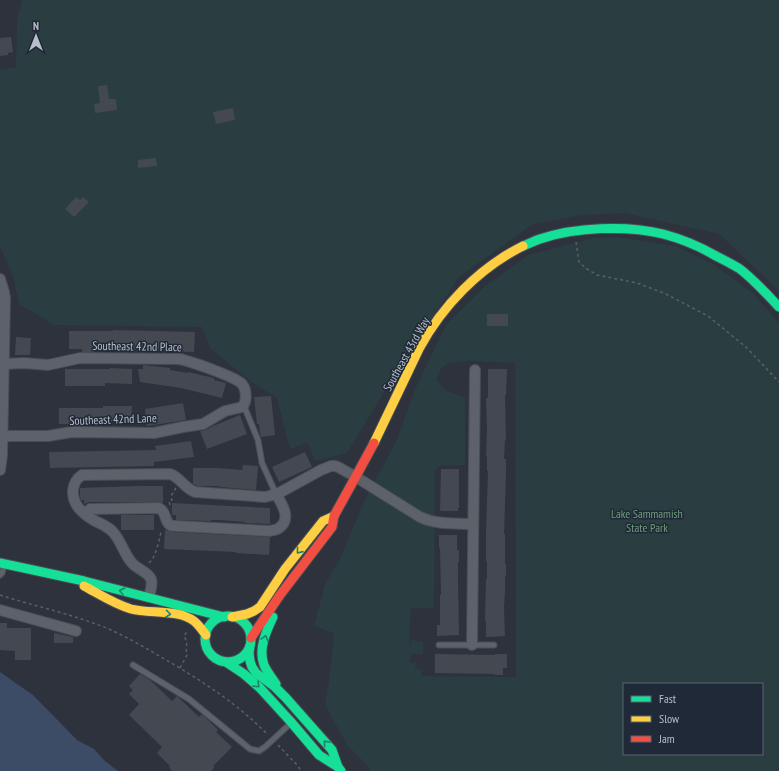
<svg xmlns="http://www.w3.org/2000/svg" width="779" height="771" font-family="'PT Sans Narrow',sans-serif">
	<rect width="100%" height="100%" fill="#2d323c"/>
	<g fill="#2a3d41" fill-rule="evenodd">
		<path d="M 22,0 L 779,0 L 779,292 L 774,286 L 719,234 L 624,213 L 582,215 L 533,224 L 459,277 L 400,366 L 347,453 L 315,461 L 307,442 L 291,449 L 288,442 L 277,398 L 251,382 L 210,348 L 202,327 L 54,325 L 19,304 L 13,276 L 0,247 L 0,70 L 16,67 L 17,21 Z"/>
		<path d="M 617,237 L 676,246 L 713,264 L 753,293 L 779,323 L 779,771 L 370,771 L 368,766 L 347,745 L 325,705 L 330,674 L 334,633 L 314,626 L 325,584 L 340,559 L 365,499 L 396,442 L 415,389 L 446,325 L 485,286 L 528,255 L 594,238 ZM 469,361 L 515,363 L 516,677 L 421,676 L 421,669 L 415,668 L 416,663 L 410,662 L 411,654 L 423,654 L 423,642 L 415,642 L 415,640 L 411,640 L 410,649 C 409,635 410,622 411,608 L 434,608 L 435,471 L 439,466 L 465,465 L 465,397 L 446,391 L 437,380 L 441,369 L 449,363 ZM 624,684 L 762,684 L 762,754 L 624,754 Z"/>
	</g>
	<path fill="#3c4b66" d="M 0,672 L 33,695 L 77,740 L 94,749 L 105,761 L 118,771 L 0,771 Z"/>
	<g fill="#444850">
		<path d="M 11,37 L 13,52 L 8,53 L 8,55 L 0,56 L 0,38 Z"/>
		<path d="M 107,85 L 109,99 L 116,99 L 117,110 L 95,113 L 94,104 L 100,103 L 98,86 Z"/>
		<path d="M 233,108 L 235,120 L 216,124 L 213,112 Z"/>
		<path d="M 156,158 L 157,166 L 138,168 L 138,160 Z"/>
		<path d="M 76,197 L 80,200 L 83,197 L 89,202 L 74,217 L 65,209 Z"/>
		<rect x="487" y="314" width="21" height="12"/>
		<path d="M 113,330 L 195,332 L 194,352 L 169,351 L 169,349 L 137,350 L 113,349 L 95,349 L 95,352 L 82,352 L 82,349 L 69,349 L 69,331 L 113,331 Z"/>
		<path d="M 16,337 L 31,338 L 30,355 L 15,355 Z"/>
		<path d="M 143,365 L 170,368 L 170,370 L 188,373 L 188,372 L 214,378 L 214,380 L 226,383 L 222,398 L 181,388 L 140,382 L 138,369 L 143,369 Z"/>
		<path d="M 110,368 L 132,369 L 132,384 L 105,383 L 105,386 L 65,386 L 65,369 L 110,369 Z"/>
		<path d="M 488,369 L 507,369 L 506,395 L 505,395 L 506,440 L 505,440 L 504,459 L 506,459 L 506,474 L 504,534 L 505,534 L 505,564 L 506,564 L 506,576 L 505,576 L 505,591 L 504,607 L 505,636 L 486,637 L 486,621 L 485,621 L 486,579 L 487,579 L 487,561 L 486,561 L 486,531 L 488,471 L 487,471 L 487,456 L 486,456 L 487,429 L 486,398 L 488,398 Z"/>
		<path d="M 271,396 L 275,435 L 261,437 L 260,433 L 259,424 L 257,424 L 254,397 Z"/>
		<path d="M 183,403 L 186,420 L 147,426 L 145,409 Z"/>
		<path d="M 103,406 L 132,406 L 131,422 L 99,422 L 99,425 L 85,425 L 85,426 L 72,426 L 72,424 L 59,424 L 59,408 L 103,408 Z"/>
		<path d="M 240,415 L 247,434 L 207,449 L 200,431 L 206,430 L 213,426 Z"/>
		<path d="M 191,441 L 194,457 L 154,462 L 154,466 L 50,468 L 49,452 L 156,450 L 155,446 Z"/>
		<path d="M 305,452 L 312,467 L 279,482 L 272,467 Z"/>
		<path d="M 243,465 L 258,466 L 256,490 L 220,487 L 220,486 L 197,486 L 193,484 L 193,468 L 218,468 L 242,470 Z"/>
		<path d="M 441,469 L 459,469 L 459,508 L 458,508 L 458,511 L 440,511 Z"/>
		<path d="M 136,486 L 163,486 L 163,503 L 159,502 L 90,502 L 84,504 L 84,500 L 81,500 L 80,496 L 80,488 Z"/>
		<path d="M 172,503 L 270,508 L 270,524 L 245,523 L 245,522 L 221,520 L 211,520 L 211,521 L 176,520 L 176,515 L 172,515 Z"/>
		<rect x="121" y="515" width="33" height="15"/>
		<path d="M 165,530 L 174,532 L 270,537 L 269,555 L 236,553 L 236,552 L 164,549 Z"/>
		<path d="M 439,535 L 457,535 L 457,550 L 459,550 L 459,562 L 458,562 L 458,580 L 459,635 L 437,636 L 437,625 L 440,625 L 440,595 L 441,595 L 440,548 L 439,547 Z"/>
		<path d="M 0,623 L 7,623 L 7,628 L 31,628 L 31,660 L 15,660 L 15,651 L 0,650 Z"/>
		<path d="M 54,633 L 73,637 L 73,643 L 54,643 Z"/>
		<path d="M 435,654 L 495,655 L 495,654 L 507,654 L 507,668 L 503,668 L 503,675 L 495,675 L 495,674 L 435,673 Z"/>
		<path d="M 140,674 L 150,680 L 172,701 L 177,696 L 199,717 L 202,714 L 218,730 L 216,732 L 232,747 L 213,766 L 215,767 L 211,771 L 172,771 L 169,767 L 170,766 L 157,753 L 162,747 L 129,715 L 139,704 L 129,694 L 133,690 L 129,686 Z"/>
	</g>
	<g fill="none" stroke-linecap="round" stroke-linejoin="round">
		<g stroke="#494d55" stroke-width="7">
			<g id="lane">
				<path d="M 244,406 L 258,440 L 262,463 L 276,494"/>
				<path d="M 0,575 L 2,573 L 4,566"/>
				<path d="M 439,645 L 494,645"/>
				<path d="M 133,665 L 189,699 L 250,749 L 259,751 L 265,747 L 291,723"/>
			</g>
		</g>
		<g stroke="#494d55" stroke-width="12">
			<g id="street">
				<path d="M 0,279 L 4,292 L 5,298 L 2,455 L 0,470"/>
				<path d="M 2,436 L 48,436 L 72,432 L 154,433 L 183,427 L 203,424 L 225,411 L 242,407 C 247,402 247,390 242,384 C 236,377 190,361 179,359 L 80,358 L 48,365 L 24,363 L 4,364"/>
				<path d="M 85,514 L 90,509 L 159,508 C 167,512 164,521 170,525 C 172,526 175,526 177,526 L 270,531 C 273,530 277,530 279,528 C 292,519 282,504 276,494"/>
				<path d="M 149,597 C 150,592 153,585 151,579 C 148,572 137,569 132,563 C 123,553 121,539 111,530 C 106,526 100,523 95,521 C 83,514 72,505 73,490 C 74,483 76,479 82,475 L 170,474 C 180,477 184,488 195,492 L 265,497 L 269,496 L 279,493 L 321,470 L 331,466 L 335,466 L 338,467 L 356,477 L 420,517 C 437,525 454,523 473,524"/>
				<path d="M 0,610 L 76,631"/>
				<path d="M 472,645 L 475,370"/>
			</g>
		</g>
		<g stroke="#494d55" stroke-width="11">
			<g id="fast">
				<path d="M 523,246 C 528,244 534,241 540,239 C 575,227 627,225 663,234 C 682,239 699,246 716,256 C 724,260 732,264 740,269 C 754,280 767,294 779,307"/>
				<path d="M 0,563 L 84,581 L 224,617"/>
				<circle cx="228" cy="639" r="23"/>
				<path d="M 273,617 C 266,632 258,649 264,665 C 267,672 272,678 276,684"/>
				<path d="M 250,646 L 249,653 L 250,661 L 252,667 L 256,673 L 275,687 L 286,698 L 332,750 L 338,767 L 341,771"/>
				<path d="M 226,662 L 244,674 L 260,688 L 291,722 L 319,755 L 338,767"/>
			</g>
		</g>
		<g stroke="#494d55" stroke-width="11">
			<g id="slow">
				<path d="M 374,443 L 419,349 C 442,306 479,268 523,246"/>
				<path d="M 84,586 C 99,594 114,604 131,609 C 150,614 178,609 194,621 C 199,625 202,630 206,635"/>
				<path d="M 232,617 L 247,614 L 254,611 L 260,607 L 285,569 L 323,521 L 334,516"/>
			</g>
		</g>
		<g stroke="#494d55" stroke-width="11">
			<path id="jam" d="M 251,638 L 280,595 L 332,527 L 334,516 L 361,467 L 374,443"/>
		</g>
		<g stroke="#5a6066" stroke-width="1.5" stroke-dasharray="3 3" stroke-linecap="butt">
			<path d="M 576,242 L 579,262 L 587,269 L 597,275 L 637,283 L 666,294 L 708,316 L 747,348 L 779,382"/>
			<path d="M 170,505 L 169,501 L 172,500 L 171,496 L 176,488"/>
			<path d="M 149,563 C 150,562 152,560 153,558 C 156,553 161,535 161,530"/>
			<path d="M 0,595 C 31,605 63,612 93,623 C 117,631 139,644 161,657 C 199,679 237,703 268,735"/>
			<path d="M 180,668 L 187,655 L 186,648 L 187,642 L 184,636 L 188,630"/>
			<path d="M 278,745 L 298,766 L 301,771"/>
		</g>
		<use href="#lane" stroke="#5d6169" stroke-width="5"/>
		<use href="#street" stroke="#5d6169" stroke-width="10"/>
		<use href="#fast" stroke="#16e098" stroke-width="9"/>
		<use href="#slow" stroke="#ffcf43" stroke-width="9"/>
		<use href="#jam" stroke="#f24e42" stroke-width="9"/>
	</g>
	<defs><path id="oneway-chevron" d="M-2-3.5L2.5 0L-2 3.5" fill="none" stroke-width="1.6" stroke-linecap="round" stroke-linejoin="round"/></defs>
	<g stroke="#1b8468">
		<use href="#oneway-chevron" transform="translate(299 551) rotate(129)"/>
		<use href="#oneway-chevron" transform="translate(122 591) rotate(-166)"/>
		<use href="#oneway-chevron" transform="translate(168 614) rotate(7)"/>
		<use href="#oneway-chevron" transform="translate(265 638) rotate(-75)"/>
		<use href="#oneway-chevron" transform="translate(257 685) rotate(44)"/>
		<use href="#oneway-chevron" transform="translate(326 743) rotate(-131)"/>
	</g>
	<g text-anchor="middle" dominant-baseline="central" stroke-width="3" stroke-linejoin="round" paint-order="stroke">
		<g font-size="12" fill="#b8bfcb" stroke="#202937">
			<text transform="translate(137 346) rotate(1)">Southeast 42nd Place</text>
			<text transform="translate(406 354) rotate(-61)">Southeast 43rd Way</text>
			<text transform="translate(113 419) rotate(-2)">Southeast 42nd Lane</text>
		</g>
		<g font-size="12" fill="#6f9c7b" stroke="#202937">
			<text x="647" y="513">Lake Sammamish<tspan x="647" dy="14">State Park</tspan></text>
		</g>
	</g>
	<rect x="623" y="683" width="140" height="72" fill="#202937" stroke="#5d6572"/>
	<rect x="631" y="696" width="20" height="6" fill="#16e098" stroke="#5d6572"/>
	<text x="659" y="703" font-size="12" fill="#b8bfcb">Fast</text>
	<rect x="631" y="716" width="20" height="6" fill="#ffcf43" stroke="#5d6572"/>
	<text x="659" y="723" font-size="12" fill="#b8bfcb">Slow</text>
	<rect x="631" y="736" width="20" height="6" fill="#f24e42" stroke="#5d6572"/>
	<text x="659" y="743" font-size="12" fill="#b8bfcb">Jam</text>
	<g transform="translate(36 36)" stroke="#202937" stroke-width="3" paint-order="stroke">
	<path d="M0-3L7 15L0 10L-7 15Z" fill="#b8bfcb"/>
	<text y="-6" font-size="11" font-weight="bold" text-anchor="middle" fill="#b8bfcb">N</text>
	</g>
</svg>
